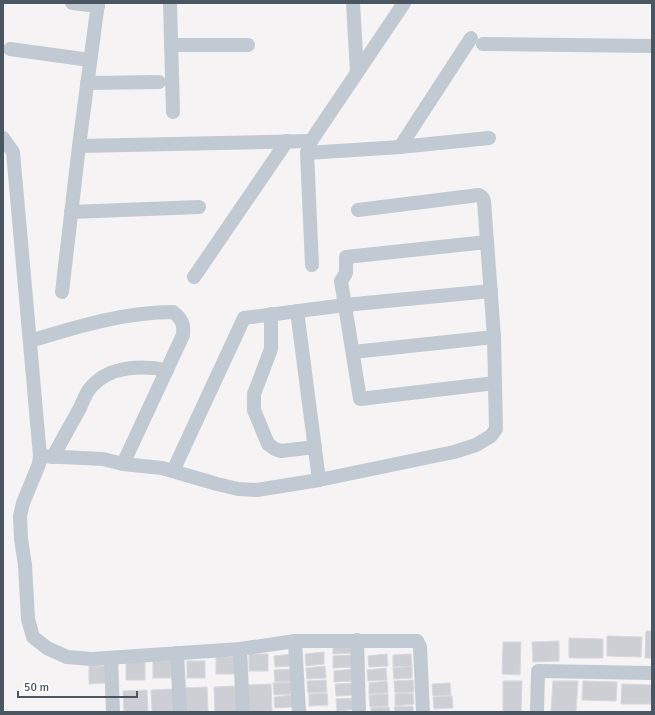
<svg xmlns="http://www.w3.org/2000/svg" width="655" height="715" font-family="Signika,sans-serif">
	<rect width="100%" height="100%" fill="#f5f3f3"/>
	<g fill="#cdcfd5" stroke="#d7d9de">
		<path d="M 646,631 L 652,631 L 652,658 L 645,658 Z"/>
		<path d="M 607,636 L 642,637 L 641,657 L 607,656 Z"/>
		<path d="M 569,638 L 603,639 L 603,658 L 569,658 Z"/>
		<path d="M 351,641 L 352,653 L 333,654 L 333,642 Z"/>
		<path d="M 559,641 L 559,661 L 533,662 L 532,642 Z"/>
		<path d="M 503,642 L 521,642 L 520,675 L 502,674 Z"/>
		<path d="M 324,652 L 324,664 L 306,666 L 305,654 Z"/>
		<rect x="249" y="654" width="19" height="17"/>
		<path d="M 293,654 L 293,666 L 275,667 L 274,656 Z"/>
		<path d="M 387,654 L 388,666 L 369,667 L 368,656 Z"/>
		<path d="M 411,654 L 412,666 L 393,667 L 393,655 Z"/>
		<path d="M 351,655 L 352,667 L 333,668 L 333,656 Z"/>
		<rect x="216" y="657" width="19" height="17"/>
		<rect x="153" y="661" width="18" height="17"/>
		<rect x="187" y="661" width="18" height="17"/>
		<path d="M 145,662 L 145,680 L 126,680 L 126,663 Z"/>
		<path d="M 89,666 L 107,666 L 108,683 L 89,684 Z"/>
		<path d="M 325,666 L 326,678 L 307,679 L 306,668 Z"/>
		<path d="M 412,666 L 412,678 L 394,679 L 393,668 Z"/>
		<path d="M 386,668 L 387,680 L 368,681 L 367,670 Z"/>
		<path d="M 293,669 L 293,681 L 275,682 L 274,670 Z"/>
		<path d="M 352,669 L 353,681 L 334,682 L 334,671 Z"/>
		<path d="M 326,680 L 327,692 L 308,693 L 307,681 Z"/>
		<path d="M 413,680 L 414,692 L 395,693 L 394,681 Z"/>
		<path d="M 387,681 L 388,693 L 369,694 L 369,683 Z"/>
		<path d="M 503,681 L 522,681 L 521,712 L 503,712 Z"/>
		<path d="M 553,681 L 578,681 L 576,711 L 551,711 Z"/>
		<path d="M 583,681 L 617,682 L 616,701 L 582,700 Z"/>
		<path d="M 292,682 L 293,694 L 274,695 L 273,683 Z"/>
		<path d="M 354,683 L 355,695 L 336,696 L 335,684 Z"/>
		<path d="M 450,683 L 451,695 L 433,696 L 432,684 Z"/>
		<path d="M 271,684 L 272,712 L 249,712 L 247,685 Z"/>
		<path d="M 622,684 L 652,685 L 652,704 L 621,704 Z"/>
		<path d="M 237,686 L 239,712 L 215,712 L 214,687 Z"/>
		<path d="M 207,687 L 208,712 L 185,712 L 183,688 Z"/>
		<path d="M 175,689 L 176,712 L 152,712 L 151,690 Z"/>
		<path d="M 147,690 L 148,712 L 124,712 L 123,691 Z"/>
		<path d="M 327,693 L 328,705 L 309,706 L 309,694 Z"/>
		<path d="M 413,693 L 414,704 L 395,706 L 395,694 Z"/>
		<path d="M 388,694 L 388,706 L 370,707 L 369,695 Z"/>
		<path d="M 293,695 L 293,707 L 275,708 L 274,697 Z"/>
		<path d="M 452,696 L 453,708 L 434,709 L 433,697 Z"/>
		<path d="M 355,698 L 356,709 L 337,711 L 336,699 Z"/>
		<path d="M 413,706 L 413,712 L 395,712 L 394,707 Z"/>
		<path d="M 389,707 L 390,712 L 371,712 L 371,708 Z"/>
	</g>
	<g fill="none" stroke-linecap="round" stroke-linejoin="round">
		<g stroke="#c1cad2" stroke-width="14">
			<path d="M 72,3 L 98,6"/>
			<path d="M 170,3 L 173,112"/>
			<path d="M 353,3 L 357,72"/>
			<path d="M 404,3 L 311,141 L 307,153 L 400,147 L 489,138"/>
			<path d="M 483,44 L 652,46"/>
			<path d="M 171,45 L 248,45"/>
			<path d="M 10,49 L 90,60"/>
			<path d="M 87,83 L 159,82"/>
			<path d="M 3,138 L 13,152 L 40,456 L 39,464 L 23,503 L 20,516 L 21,539 L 25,565 L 28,619 L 33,637 L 47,648 L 67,657 L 92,659 L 240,649 L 295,641 L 417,641 L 420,647 L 423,712"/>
			<path d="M 79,146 L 311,141"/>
			<path d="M 400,147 L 471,38"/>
			<path d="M 307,153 L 312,265"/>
			<path d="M 71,212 L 199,207"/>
			<path d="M 487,242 L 346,257 L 346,273 L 341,281 L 360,399 L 495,383"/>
			<path d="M 194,277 L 287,141"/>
			<path d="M 62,292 L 79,146 L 98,3"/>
			<path d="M 297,311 L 319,480"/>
			<path d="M 271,314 L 271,349 L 254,394 L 254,410 L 268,444 L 275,449 L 281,451 L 315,447"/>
			<path d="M 30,341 C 76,327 124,312 173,312 C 182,319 184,324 183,335 L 123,464"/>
			<path d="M 353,352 L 494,337"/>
			<path d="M 40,456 L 103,459 L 123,464 L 162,468 L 217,484 L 238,489 L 257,490 L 319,480 L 454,452 L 476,445 L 491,436 L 496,429 L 494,337 L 484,201 L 482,197 L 479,195 L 358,210"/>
			<path d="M 53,457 C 62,440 71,424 80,408 C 83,401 86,392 92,386 C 110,366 142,365 167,370"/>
			<path d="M 173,471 L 244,318 L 345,305 L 491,291"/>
			<path d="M 357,640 L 359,712"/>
			<path d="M 295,641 L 299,712"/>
			<path d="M 240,649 L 243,712"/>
			<path d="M 177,653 L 180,712"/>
			<path d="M 111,658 L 113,712"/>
			<path d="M 537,712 L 538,671 L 652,673"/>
		</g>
	</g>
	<rect width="655" height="715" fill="none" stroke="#4a5661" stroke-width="8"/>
	<path d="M18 691v6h119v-6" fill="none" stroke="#4a5661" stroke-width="2"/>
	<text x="24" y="691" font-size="12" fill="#4a5661" stroke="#ffffff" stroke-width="3" paint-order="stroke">50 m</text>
</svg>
